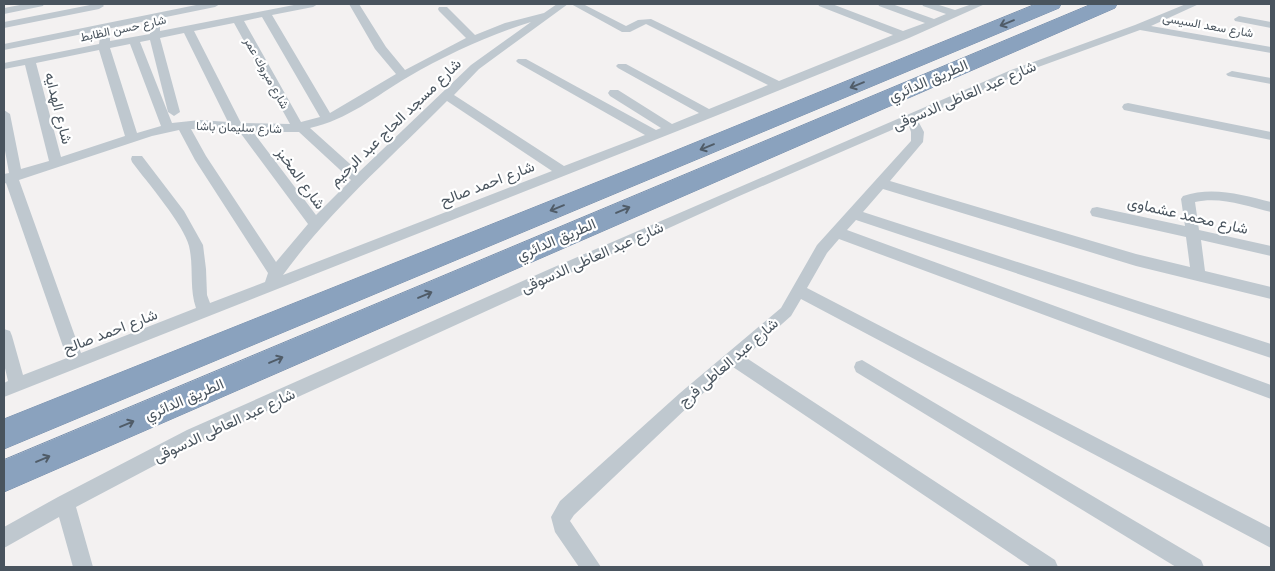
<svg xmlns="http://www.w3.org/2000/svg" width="1275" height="571" font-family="Quicksand,Vazirmatn,sans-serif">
	<rect width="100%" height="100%" fill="#f3f1f1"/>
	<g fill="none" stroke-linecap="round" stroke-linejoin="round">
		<g stroke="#768daa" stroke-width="1">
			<g id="motorway">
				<path d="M 1036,4 L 1061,4 L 1059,8 L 4,449 L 4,419 L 645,163 Z"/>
				<path d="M 1092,4 L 1117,4 L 1115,8 L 4,492 L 4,460 Z"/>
			</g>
		</g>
		<g fill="#bfc8cf" fill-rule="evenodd">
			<path d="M 25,4 L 44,4 L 43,6 L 4,14 L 4,8 Z"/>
			<path d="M 95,4 L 102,4 L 104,6 L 99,9 L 4,28 L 4,22 Z"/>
			<path d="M 201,4 L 220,4 L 215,7 L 4,50 L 4,44 Z"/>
			<path d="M 299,4 L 318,4 L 313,7 L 272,15 L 330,113 L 396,74 L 375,49 L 349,4 L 359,4 L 386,47 L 405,70 L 466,38 L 439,11 L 438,9 L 439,7 L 447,7 L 475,35 L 505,23 L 544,13 L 557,4 L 568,4 L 479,69 L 454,95 L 564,166 L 645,135 L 518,63 L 516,61 L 518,59 L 526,59 L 656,130 L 661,128 L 610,96 L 608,93 L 610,90 L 618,90 L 672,124 L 699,113 L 618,68 L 616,66 L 618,64 L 626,64 L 709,109 L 768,85 L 646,24 L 630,32 L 622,32 L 571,4 L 583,4 L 626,26 L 638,20 L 651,19 L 779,81 L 893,35 L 819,6 L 818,4 L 832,4 L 903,31 L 925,23 L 879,6 L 878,4 L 892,4 L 934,19 L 946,14 L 923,6 L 922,4 L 936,4 L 955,10 L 972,4 L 985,4 L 909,38 L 713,117 L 4,397 L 4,383 L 8,381 L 4,364 L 4,329 L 10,331 L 12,336 L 23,375 L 67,358 L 6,183 L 4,184 L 4,174 L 9,173 L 4,145 L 4,110 L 10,114 L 21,169 L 49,161 L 25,65 L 4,69 L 4,63 L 99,44 L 100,37 L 105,34 L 110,37 L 110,41 L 150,34 L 150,26 L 155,23 L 160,26 L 160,31 ZM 262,17 L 320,117 L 301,122 L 244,21 ZM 531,22 L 471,65 L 359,172 L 310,128 C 347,120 376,96 408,77 C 448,54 487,36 531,22 ZM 234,23 L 290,124 L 241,123 L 194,31 ZM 184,33 L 228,122 L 200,120 L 172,123 L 140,42 L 150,40 L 168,112 L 174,116 L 180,112 L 160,38 ZM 130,44 L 161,126 L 137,133 L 110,48 ZM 99,50 L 125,136 L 61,157 L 36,63 ZM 447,101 L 552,171 L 283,275 C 330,210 391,158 447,101 ZM 191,129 L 239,131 L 308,224 L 276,262 L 206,156 ZM 179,130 L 195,160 L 268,273 L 265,282 L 210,303 L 207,295 L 206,269 L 203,245 L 184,211 L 142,156 L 132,156 L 131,159 L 132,162 C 147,182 184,225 189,246 C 194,267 189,288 196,308 L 81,353 L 19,180 L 152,136 ZM 253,132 L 299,132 L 351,180 L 316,215 Z"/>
			<path d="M 1186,4 L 1199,4 L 1151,26 L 1271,47 L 1271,53 L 1140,30 L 1019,74 L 917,119 L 924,132 L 923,142 L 890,181 L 1136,254 L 1190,267 L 1186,237 L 1092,216 L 1090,212 L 1092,208 L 1097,207 L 1185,226 L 1181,199 L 1183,196 C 1213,186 1242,195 1271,202 L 1271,212 C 1247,206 1220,196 1195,202 L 1199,230 L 1271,246 L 1271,256 L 1201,240 L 1205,271 L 1271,287 L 1271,299 L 1136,266 L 883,189 L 863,212 L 1271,344 L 1271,358 L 856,220 L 847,230 L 1271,385 L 1271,399 L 839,239 L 827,253 L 807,288 L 1271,528 L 1271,548 L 801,299 L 791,316 L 745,357 L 1055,560 L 1058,567 L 1031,567 L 733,367 L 692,403 L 574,515 L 570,521 L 601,567 L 579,567 L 555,532 L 551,517 L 560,501 L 680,393 L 781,308 L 817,245 L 911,141 L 911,132 L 908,123 L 737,197 L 199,442 L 76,507 L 93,567 L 73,567 L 59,517 L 4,548 L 4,527 L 58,497 L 187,430 L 552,268 L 1011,70 L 1135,25 Z"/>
			<path d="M 1239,16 L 1271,22 L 1271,28 L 1235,21 L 1234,19 Z"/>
			<path d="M 1232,71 L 1271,78 L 1271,84 L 1228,76 L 1226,74 Z"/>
			<path d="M 1128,103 L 1271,132 L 1271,140 L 1124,110 L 1122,107 L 1124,104 Z"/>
			<path d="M 862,360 L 1201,560 L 1204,567 L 1176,567 L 856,372 L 854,367 L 856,362 Z"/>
		</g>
		<use href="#motorway" fill="#8aa2be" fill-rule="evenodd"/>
	</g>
	<defs><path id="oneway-shaft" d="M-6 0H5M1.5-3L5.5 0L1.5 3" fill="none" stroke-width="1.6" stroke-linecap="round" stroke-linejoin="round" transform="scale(1.25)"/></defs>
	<g stroke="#505c68">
		<use href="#oneway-shaft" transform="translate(1007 23) rotate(158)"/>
		<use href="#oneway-shaft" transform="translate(857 85) rotate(158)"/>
		<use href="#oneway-shaft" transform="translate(707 147) rotate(158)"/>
		<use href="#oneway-shaft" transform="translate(557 208) rotate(158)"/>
		<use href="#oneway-shaft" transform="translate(623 210) rotate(-23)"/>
		<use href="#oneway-shaft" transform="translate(425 295) rotate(-23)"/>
		<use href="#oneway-shaft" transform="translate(276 360) rotate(-23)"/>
		<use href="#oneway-shaft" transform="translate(127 424) rotate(-23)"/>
		<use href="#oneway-shaft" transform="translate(43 459) rotate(-23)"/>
	</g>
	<g text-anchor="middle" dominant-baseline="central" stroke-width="4.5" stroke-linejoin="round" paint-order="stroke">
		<g font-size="12" fill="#49545e" stroke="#fff">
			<text transform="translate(1208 25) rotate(10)">شارع سعد السيسى</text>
			<text transform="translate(123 28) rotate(-12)">شارع حسن الظابط</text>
			<text transform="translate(267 73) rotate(61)">شارع مبروك عمر</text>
			<text transform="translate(239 127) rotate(2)">شارع سليمان باشا</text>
		</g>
		<g font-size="15" fill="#49545e" stroke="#fff">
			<text transform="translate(928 80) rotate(-23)">الطريق الدائري</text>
			<text transform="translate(964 95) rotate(-23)">شارع عبد العاطى الدسوقى</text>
			<text transform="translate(59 108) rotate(76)">شارع الهدايه</text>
			<text transform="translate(395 122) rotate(-44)">شارع مسجد الحاج عبد الرحيم</text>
			<text transform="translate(301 178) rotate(54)">شارع المخبز</text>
			<text transform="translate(487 183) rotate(-21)">شارع احمد صالح</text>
			<text transform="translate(1188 215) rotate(13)">شارع محمد عشماوى</text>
			<text transform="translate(556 239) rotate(-23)">الطريق الدائري</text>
			<text transform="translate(592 257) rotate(-24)">شارع عبد العاطى الدسوقى</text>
			<text transform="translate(110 331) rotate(-21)">شارع احمد صالح</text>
			<text transform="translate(728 362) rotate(-41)">شارع عبد العاطى فرج</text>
			<text transform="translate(184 399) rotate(-23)">الطريق الدائري</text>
			<text transform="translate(224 425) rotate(-25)">شارع عبد العاطى الدسوقى</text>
		</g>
	</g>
	<rect width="1275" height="571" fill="none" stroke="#49545e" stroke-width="10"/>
</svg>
